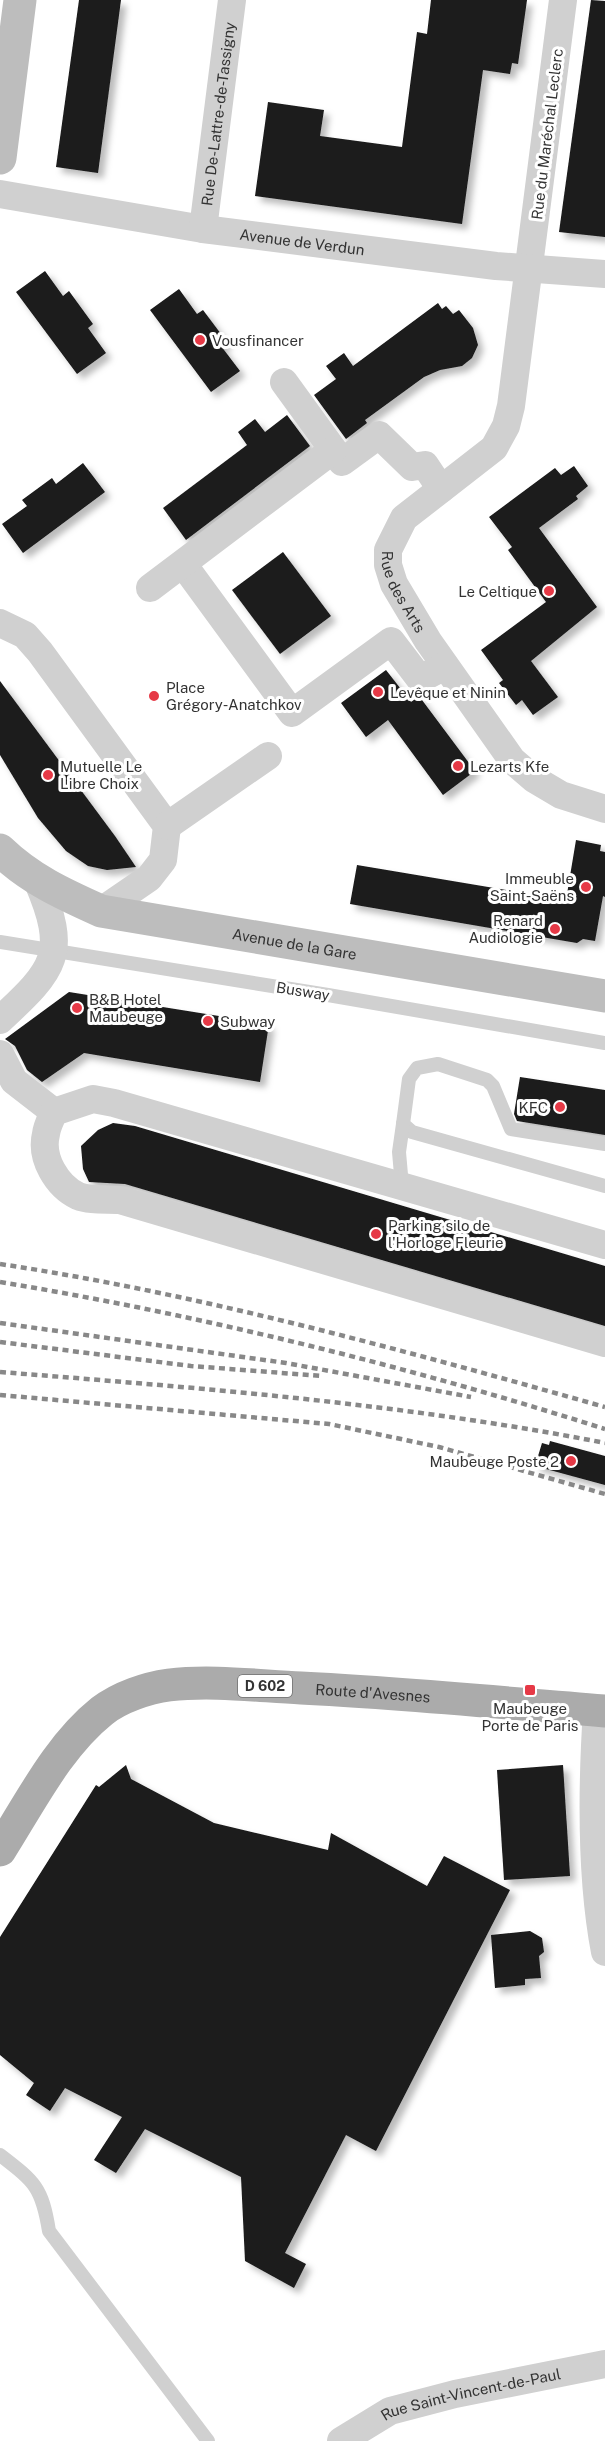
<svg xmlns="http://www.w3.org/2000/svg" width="605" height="2441" font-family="'Public Sans',sans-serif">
	<defs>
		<filter id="shadow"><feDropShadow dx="5.5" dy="5.5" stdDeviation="3" flood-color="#0004"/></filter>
	</defs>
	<rect width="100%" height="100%" fill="#fff"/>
	<g fill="#1a1a1a" filter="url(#shadow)">
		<path d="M 79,0 L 121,0 L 98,173 L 56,167 Z"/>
		<path d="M 431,0 L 527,0 L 518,64 L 512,63 L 510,74 L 483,70 L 462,224 L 255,196 L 268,102 L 324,110 L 320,136 L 402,147 L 417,32 L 427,34 Z"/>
		<path d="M 591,0 L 605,1 L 605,237 L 559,232 Z"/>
		<path d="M 45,271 L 63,296 L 69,291 L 93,324 L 88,328 L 106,353 L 77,374 L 16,292 Z"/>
		<path d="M 179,289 L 197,314 L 203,310 L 227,342 L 221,346 L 240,371 L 211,392 L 150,310 Z"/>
		<path d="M 438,303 L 442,309 L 446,306 L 453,314 L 459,310 L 473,328 L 478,345 L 472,358 L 462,366 L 440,370 L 424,377 L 365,420 L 367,423 L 346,439 L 314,395 L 336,379 L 326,366 L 344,353 L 353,366 Z"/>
		<path d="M 287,415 L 310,446 L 186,540 L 163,508 L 247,445 L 238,432 L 255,419 L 265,432 Z"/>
		<path d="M 83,463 L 105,492 L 23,553 L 2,524 L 27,506 L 22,500 L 52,478 L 56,484 Z"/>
		<path d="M 574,466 L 588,486 L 576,496 L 578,499 L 539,528 L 597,607 L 531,661 L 558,697 L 533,715 L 522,700 L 516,705 L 499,683 L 503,680 L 481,650 L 546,602 L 508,550 L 512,547 L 489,517 L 555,468 L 561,475 Z"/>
		<path d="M 283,552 L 331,616 L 280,654 L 232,590 Z"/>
		<path d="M 386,670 L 411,702 L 419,696 L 475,771 L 443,795 L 388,720 L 366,737 L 341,703 Z"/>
		<path d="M 0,681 L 115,836 L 136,867 L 107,870 L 88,866 L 66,851 L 38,818 L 0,755 Z"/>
		<path d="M 576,840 L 601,845 L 600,851 L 605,852 L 605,897 L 603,896 L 595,941 L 583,939 L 577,943 L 350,904 L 357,865 L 566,900 Z"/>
		<path d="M 69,992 L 269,1024 L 260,1082 L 84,1053 L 42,1082 L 27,1070 L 15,1046 L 5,1039 Z"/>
		<path d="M 520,1077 L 605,1090 L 605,1135 L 517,1121 L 514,1114 Z"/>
		<path d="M 113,1123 L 135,1126 L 605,1266 L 605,1326 L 125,1184 L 89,1182 L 83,1169 L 81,1146 L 98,1130 Z"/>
		<path d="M 550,1441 L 605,1456 L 605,1485 L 535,1466 L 542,1443 L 549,1445 Z"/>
		<path d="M 126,1765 L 131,1779 L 214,1823 L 328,1850 L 331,1833 L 427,1886 L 444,1856 L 510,1890 L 376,2151 L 346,2135 L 285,2253 L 306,2264 L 294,2288 L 245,2261 L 241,2177 L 145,2129 L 116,2173 L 94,2160 L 122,2117 L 65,2088 L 50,2111 L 26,2095 L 34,2083 L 0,2055 L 0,1937 L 96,1785 L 99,1787 Z"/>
		<path d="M 563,1765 L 570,1876 L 504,1880 L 497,1770 Z"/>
		<path d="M 530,1931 L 542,1938 L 544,1952 L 539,1956 L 541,1978 L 525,1979 L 525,1985 L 495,1988 L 491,1935 Z"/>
	</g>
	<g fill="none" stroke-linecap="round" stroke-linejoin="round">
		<g stroke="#d0d0d0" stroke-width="14">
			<path d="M 0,942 L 328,995 L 605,1043"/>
			<path d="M 605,1144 L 511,1129 L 493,1086 L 487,1080 L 438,1064 L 417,1068 L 409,1079 L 403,1124 L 412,1132 L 605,1186"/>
			<path d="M 402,1186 L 399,1152 L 403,1124"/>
			<path d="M 0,2155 C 35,2182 42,2187 49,2231 L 208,2441"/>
		</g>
		<g stroke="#d0d0d0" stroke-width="28">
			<path id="s1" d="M 563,0 L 511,406 L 506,426 L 494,448 L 404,518 L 388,550 L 388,565 L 394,584 L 428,641 L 512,760 L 534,779 L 561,795 L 605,809"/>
			<path id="s2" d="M 0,194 L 203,229 L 496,266 L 605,274"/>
			<path id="s3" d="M 203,229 L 232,0"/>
			<path d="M 284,382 L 342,462 L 379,435 L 412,467 L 425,465 L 441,489"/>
			<path d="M 183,564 L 292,713 L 391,641 L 420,679 L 445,666"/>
			<path d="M 150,588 L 333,450"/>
			<path d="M 0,623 L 25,635 L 40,652 L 167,826 L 163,860 L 149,878 L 101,911"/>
			<path d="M 167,826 L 268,756"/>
			<path d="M 0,1020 C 55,969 69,954 37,880"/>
			<path d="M 0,1054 L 14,1081 L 54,1112"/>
			<path d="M 605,1245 L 114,1103 L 93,1099 L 54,1112 C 51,1119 47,1126 46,1134 C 40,1158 57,1186 78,1196 C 90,1201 107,1199 120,1200 L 605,1343"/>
			<path d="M 597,1710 C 592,1786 591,1878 605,1952"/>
			<path id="s4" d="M 341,2441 L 390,2411 L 455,2394 L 605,2364"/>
		</g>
		<g stroke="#bdbdbd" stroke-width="33">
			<path d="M 0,158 L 20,0"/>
			<path id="s5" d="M 0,850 C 30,879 63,894 101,911 L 605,996"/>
		</g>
		<path stroke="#ababab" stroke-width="33" id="s6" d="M 0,1850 C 30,1803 58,1746 102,1711 C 120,1697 147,1688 169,1685 C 212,1680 258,1686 301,1688 C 403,1693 504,1703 605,1711"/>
		<g stroke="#888" stroke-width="4.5" stroke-dasharray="6 4.5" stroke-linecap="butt">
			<path d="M 0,1264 C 205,1295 406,1351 605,1407"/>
			<path d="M 0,1282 C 205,1316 407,1366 605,1429"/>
			<path d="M 0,1323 L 286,1363 L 471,1397"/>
			<path d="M 0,1342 L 191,1366 L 322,1376"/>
			<path d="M 0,1372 C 202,1388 406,1404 605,1443"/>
			<path d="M 0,1395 L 329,1424 L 439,1447 L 605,1494"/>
		</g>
	</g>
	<g fill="#e63946" stroke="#fff" stroke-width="2">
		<circle cx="200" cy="340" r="6"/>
		<circle cx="549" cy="591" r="6"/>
		<circle cx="378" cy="692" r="6"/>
		<circle cx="154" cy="696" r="6"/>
		<circle cx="458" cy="766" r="6"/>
		<circle cx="48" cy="775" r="6"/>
		<circle cx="586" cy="887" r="6"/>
		<circle cx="555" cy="929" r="6"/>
		<circle cx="77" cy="1008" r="6"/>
		<circle cx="208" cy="1021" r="6"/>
		<circle cx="560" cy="1107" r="6"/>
		<circle cx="376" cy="1234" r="6"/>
		<circle cx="571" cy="1461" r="6"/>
		<rect x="524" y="1684" width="12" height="12" rx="3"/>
	</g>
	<g text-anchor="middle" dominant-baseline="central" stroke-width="6" stroke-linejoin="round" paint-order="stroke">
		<rect fill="#fff" stroke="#707070" stroke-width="1.5" x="238" y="1675" width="54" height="22" rx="4.5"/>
		<g font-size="14" font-weight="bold" fill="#333">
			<text x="265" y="1686">D 602</text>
		</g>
		<g font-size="15" fill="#333" stroke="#fff">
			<text stroke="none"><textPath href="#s3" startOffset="116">Rue De-Lattre-de-Tassigny</textPath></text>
			<text transform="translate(547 134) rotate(-83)">Rue du Maréchal Leclerc</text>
			<text stroke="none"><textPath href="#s2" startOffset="306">Avenue de Verdun</textPath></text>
			<text stroke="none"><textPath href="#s1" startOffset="650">Rue des Arts</textPath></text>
			<text stroke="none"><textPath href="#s5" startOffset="315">Avenue de la Gare</textPath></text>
			<text transform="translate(303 991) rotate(9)">Busway</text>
			<text stroke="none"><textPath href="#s6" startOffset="450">Route d'Avesnes</textPath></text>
			<text stroke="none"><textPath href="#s4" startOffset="140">Rue Saint-Vincent-de-Paul</textPath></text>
		</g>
		<g font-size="15" fill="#333" stroke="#fff" text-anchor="start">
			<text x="212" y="340">Vousfinancer</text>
			<text x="537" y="591" text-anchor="end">Le Celtique</text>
			<text x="166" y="687">Place<tspan x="166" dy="17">Grégory-Anatchkov</tspan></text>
			<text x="390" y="692">Levêque et Ninin</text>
			<text x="60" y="766">Mutuelle Le<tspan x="60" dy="17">Libre Choix</tspan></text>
			<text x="470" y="766">Lezarts Kfe</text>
			<text x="574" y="878" text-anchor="end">Immeuble<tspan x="574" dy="17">Saint-Saëns</tspan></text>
			<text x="543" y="920" text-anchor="end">Renard<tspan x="543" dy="17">Audiologie</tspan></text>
			<text x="89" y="999">B&amp;B Hotel<tspan x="89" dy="17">Maubeuge</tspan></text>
			<text x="220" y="1021">Subway</text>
			<text x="548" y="1107" text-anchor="end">KFC</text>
			<text x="388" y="1225">Parking silo de<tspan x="388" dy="17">l'Horloge Fleurie</tspan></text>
			<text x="559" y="1461" text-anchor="end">Maubeuge Poste 2</text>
			<text x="530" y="1708" text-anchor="middle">Maubeuge<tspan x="530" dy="17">Porte de Paris</tspan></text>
		</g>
	</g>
</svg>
